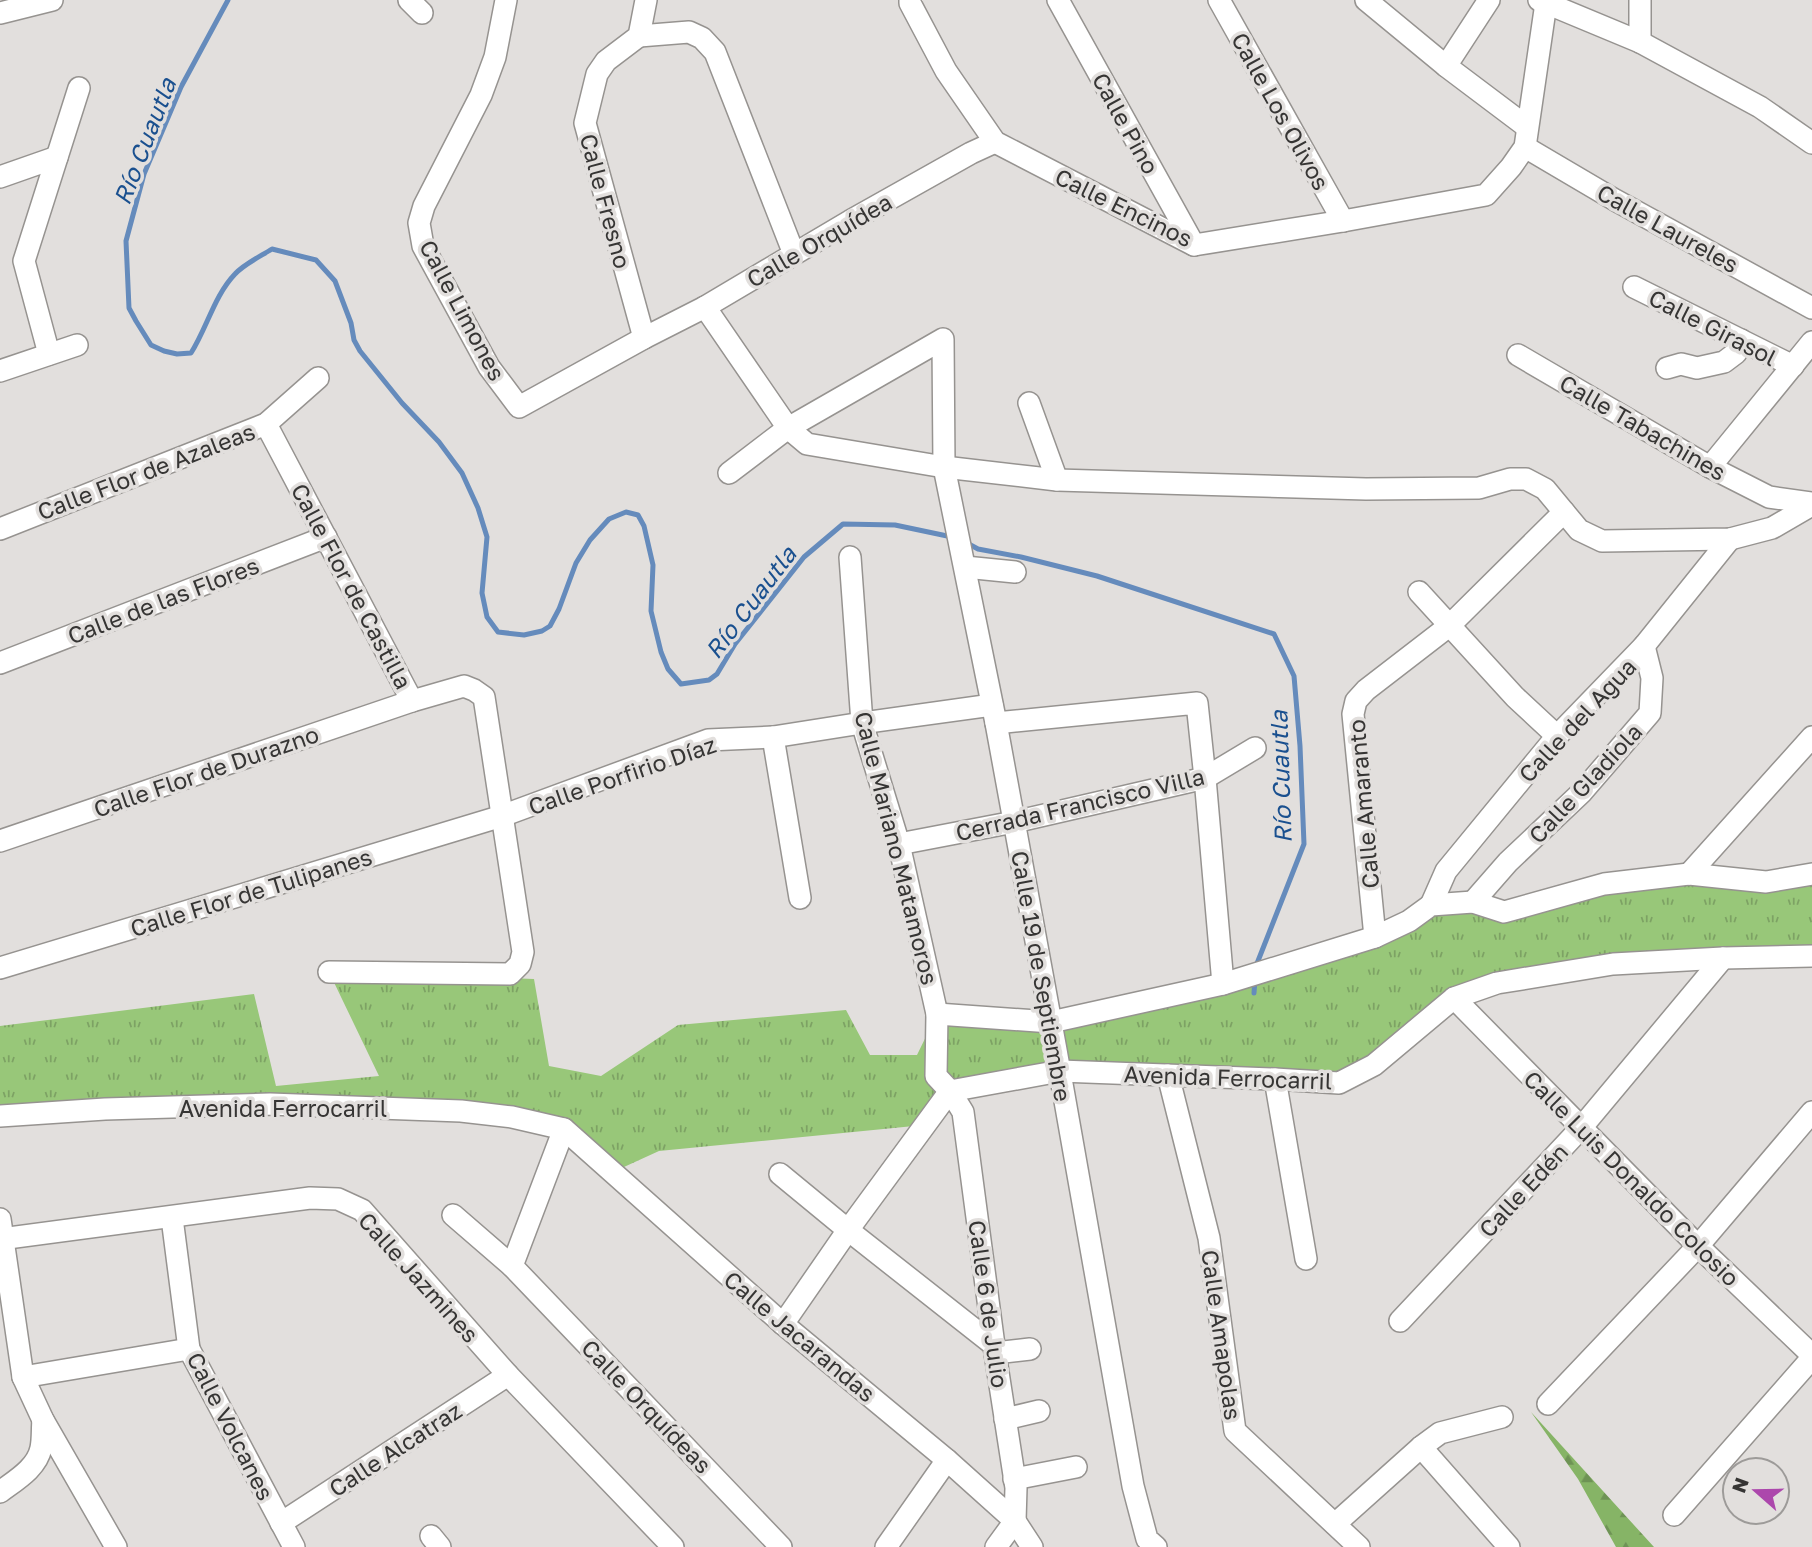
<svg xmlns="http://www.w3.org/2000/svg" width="1812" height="1547" font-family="'Golos Text',sans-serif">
	<defs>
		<pattern id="grass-tufts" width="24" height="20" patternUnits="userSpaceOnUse" patternTransform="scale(1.75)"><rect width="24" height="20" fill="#98c779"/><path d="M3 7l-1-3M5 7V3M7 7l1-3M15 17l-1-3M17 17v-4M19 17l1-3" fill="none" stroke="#7da264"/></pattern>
		<pattern id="forest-firs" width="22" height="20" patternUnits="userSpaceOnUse" patternTransform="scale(1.75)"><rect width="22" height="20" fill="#86b466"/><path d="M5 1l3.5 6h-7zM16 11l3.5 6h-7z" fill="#6e9355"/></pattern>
	</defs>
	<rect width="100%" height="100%" fill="#e2dfdd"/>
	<path fill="url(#grass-tufts)" d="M 1812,874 L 1812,956 L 1497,983 L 1339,1083 L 1060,1071 L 950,1091 L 924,1125 L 659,1151 L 613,1172 L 564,1129 L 461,1111 L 0,1117 L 0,1026 L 254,994 L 276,1086 L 379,1076 L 329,972 L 534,979 L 549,1066 L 601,1076 L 678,1025 L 846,1010 L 870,1055 L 917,1055 L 937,1014 L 1051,1022 L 1223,984 L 1431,905 L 1505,912 L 1604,884 Z"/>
	<path fill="url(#forest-firs)" d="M 1531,1412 L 1654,1547 L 1616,1547 L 1578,1479 Z"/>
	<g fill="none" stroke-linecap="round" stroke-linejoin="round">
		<g stroke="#658bbc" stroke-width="5">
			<path d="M 228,0 L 181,87 L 144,174 L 126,241 L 129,308 L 136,321 L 151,345 L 164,351 L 177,354 L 191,353 C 207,328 214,296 235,274 C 244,264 261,256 272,249 L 316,260 L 335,281 L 351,323 L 354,340 L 360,351 L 402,403 L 439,442 L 462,473 L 478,508 L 487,537 L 482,593 L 487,617 L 498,632 L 524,635 L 542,631 L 550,626 L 559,609 L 576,563 L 590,540 L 609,519 L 626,512 L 638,515 L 644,526 L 653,565 L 651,611 L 661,652 L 668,669 L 681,684 L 709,680 L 717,674 L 735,644 L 804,557 L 843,524 L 895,525 L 952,537"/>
			<path d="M 965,542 L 978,549 L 1021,557 L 1097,576 L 1274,634 L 1294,676 L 1300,746 L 1304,844 L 1256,966"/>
			<path d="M 1254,993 L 1255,979"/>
		</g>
		<g stroke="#969390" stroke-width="24">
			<g id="street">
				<path d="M 409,0 L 422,13"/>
				<path d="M 506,0 L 495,57 L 481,95 L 424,206 L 419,223 L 423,246 L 489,367 L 519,407 L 644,338 L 705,307 L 850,221 L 971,153 L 995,142"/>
				<path d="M 910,0 L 910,3 L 946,71 L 995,142 L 1194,245 L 1343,221 L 1486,195 L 1511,167 L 1525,147 L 1546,3"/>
				<path d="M 1058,0 L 1194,245"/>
				<path d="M 1219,0 L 1343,221"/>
				<path d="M 1366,0 L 1446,66 L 1527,127"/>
				<path d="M 1539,0 L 1640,42 L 1760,107 L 1812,143"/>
				<path d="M 1640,0 L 1640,42"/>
				<path d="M 0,13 L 52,0"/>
				<path d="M 639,36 L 689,32 L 702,38 L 715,52 L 794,254"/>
				<path d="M 1446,66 L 1489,0"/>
				<path d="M 1525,147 L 1615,200 L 1812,308"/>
				<path d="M 0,177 L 57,157"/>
				<path d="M 1634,287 L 1793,366"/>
				<path d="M 705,307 L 788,428 L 807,444 L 944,467 L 1057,480 L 1366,489 L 1479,488 L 1510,479 L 1526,479 L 1545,489 L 1579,530 L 1602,541 L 1730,539 L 1772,528 L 1812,505"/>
				<path d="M 644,338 L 585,123 L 597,74 L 606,61 L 639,36 L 646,0"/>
				<path d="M 49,354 L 24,261 L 79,88"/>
				<path d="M 1518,355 L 1710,467 L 1769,497 L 1812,503"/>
				<path d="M 1667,368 L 1681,364 L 1697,368 L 1724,362 L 1736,353 L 1741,340"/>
				<path d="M 0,371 L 77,345"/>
				<path d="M 1029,403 L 1057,480"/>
				<path d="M 266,424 L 412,701"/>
				<path d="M 1710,467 L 1812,342"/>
				<path d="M 729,473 L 788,428 L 943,339 L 944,467 L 996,723 L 1056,1050 L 1133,1486 L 1147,1539 L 1156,1547"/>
				<path d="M 0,529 L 266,424 L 318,378"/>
				<path d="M 850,557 L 862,723 L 899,844 L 937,1014 L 936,1076 L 950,1091 L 963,1112 L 995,1353 L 1016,1488 L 1015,1521 L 996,1547"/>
				<path d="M 965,567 L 1015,572"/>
				<path d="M 1419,592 L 1515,697 L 1557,736"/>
				<path d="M 0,663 L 326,537"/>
				<path d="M 996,723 L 1197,703 L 1205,778 L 1223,984"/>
				<path d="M 773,737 L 800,898"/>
				<path d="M 0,841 L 412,701 L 464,686 L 474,690 L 484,697 L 523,952 L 520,964 L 510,974 L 329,972"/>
				<path d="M 899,844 L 1014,822 L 1205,778 L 1255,748"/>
				<path d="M 1689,874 L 1812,737"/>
				<path d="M 1473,902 L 1508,862 L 1582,792 L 1650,713 L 1652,678 L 1644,646"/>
				<path d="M 1431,905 L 1446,871 L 1557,736 L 1644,646 L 1730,539"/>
				<path d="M 1375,937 L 1353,714 L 1356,701 L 1366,690 L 1449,626 L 1564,512"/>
				<path d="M 0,968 L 502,816 L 708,740 L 773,737 L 862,723 L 992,705"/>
				<path d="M 1454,998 L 1698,1246 L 1812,1355"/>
				<path d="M 937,1014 L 1051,1022 L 1223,984 L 1375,937 L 1409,921 L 1431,905 L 1473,902 L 1504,912 L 1604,884 L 1689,874 L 1766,882 L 1812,874"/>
				<path d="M 1168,1075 L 1209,1238 L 1235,1431 L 1359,1547"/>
				<path d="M 1275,1079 L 1306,1259"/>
				<path d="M 950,1091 L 1060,1071 L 1275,1079 L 1339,1083 L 1374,1065 L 1454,998 L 1497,983 L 1613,964 L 1723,958 L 1812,956"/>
				<path d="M 0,1116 L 105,1109 L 270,1104 L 461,1111 L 512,1117 L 564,1129 L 783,1324 L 947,1460 L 1015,1521 L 1032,1547"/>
				<path d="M 780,1174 L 848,1230 L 994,1345"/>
				<path d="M 453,1215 L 512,1266 L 781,1547"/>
				<path d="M 172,1218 L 189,1349 L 294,1547"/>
				<path d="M 0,1219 L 23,1377 L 43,1420 L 116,1547"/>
				<path d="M 0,1239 L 310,1198 L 338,1199 L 362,1210 L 508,1375 L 673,1547"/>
				<path d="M 512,1266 L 564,1129"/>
				<path d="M 1400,1321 L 1581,1128 L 1723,958"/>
				<path d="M 783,1324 L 848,1230 L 950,1091"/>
				<path d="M 995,1353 L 1030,1349"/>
				<path d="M 23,1377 L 189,1349"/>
				<path d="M 1548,1404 L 1698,1246 L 1812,1112"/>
				<path d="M 1005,1419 L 1039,1411"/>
				<path d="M 1421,1447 L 1509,1547"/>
				<path d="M 1014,1479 L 1076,1467"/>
				<path d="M 0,1492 C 16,1480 37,1468 41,1448 C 43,1439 42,1428 43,1420"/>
				<path d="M 1674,1515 L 1812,1358"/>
				<path d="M 281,1523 L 508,1375"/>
				<path d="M 1335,1524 L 1421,1447 L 1440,1433 L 1502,1417"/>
				<path d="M 431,1536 L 440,1547"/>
				<path d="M 886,1547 L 947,1460"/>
			</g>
		</g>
		<use href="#street" stroke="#fff" stroke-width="21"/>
	</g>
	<g text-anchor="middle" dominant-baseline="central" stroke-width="7" stroke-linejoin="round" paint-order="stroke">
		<g font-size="23" fill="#363534" stroke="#e2dfdd">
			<text transform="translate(1281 111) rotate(61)">Calle Los Olivos</text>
			<text transform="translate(1126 123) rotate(61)">Calle Pino</text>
			<text transform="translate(606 201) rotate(75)">Calle Fresno</text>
			<text transform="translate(1124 207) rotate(26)">Calle Encinos</text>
			<text transform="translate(1668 228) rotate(29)">Calle Laureles</text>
			<text transform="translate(819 240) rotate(-30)">Calle Orquídea</text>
			<text transform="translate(463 310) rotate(62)">Calle Limones</text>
			<text transform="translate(1713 327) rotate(27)">Calle Girasol</text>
			<text transform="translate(1643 427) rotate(30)">Calle Tabachines</text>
			<text transform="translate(146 471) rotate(-21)">Calle Flor de Azaleas</text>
			<text transform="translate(352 586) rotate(62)">Calle Flor de Castilla</text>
			<text transform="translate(163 600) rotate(-21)">Calle de las Flores</text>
			<text transform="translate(1577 720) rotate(-47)">Calle del Agua</text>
			<text transform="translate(206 771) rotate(-19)">Calle Flor de Durazno</text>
			<text transform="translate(622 775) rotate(-19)">Calle Porfirio Díaz</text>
			<text transform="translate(1585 783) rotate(-47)">Calle Gladiola</text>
			<text transform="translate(1080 804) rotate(-13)">Cerrada Francisco Villa</text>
			<text transform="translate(1363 804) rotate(-95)">Calle Amaranto</text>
			<text transform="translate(897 848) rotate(76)">Calle Mariano Matamoros</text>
			<text transform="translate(251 892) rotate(-17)">Calle Flor de Tulipanes</text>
			<text transform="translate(1042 976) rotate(80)">Calle 19 de Septiembre</text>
			<text transform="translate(1228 1077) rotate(2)">Avenida Ferrocarril</text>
			<text x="283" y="1108">Avenida Ferrocarril</text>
			<text transform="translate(1632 1178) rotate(45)">Calle Luis Donaldo Colosio</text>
			<text transform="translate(1523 1190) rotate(-47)">Calle Edén</text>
			<text transform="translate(419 1277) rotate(48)">Calle Jazmines</text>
			<text transform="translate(989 1304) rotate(82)">Calle 6 de Julio</text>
			<text transform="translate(1222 1335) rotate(82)">Calle Amapolas</text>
			<text transform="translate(800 1336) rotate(40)">Calle Jacarandas</text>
			<text transform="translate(647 1406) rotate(46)">Calle Orquídeas</text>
			<text transform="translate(231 1426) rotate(63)">Calle Volcanes</text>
			<text transform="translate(395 1449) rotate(-33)">Calle Alcatraz</text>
		</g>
		<g font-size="24" font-style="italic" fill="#1a508f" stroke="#e2dfdd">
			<text transform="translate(144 141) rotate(-69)">Río Cuautla</text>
			<text transform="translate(750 602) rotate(-53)">Río Cuautla</text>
			<text transform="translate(1280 777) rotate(-92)">Río Cuautla</text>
		</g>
	</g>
	<g transform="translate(1756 1491) rotate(290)"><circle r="33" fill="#e2dfdd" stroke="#9d9b99" stroke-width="2"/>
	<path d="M0-5L12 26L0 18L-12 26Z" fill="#ac47ac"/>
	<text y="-10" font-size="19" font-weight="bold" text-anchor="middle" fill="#363534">N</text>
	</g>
</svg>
